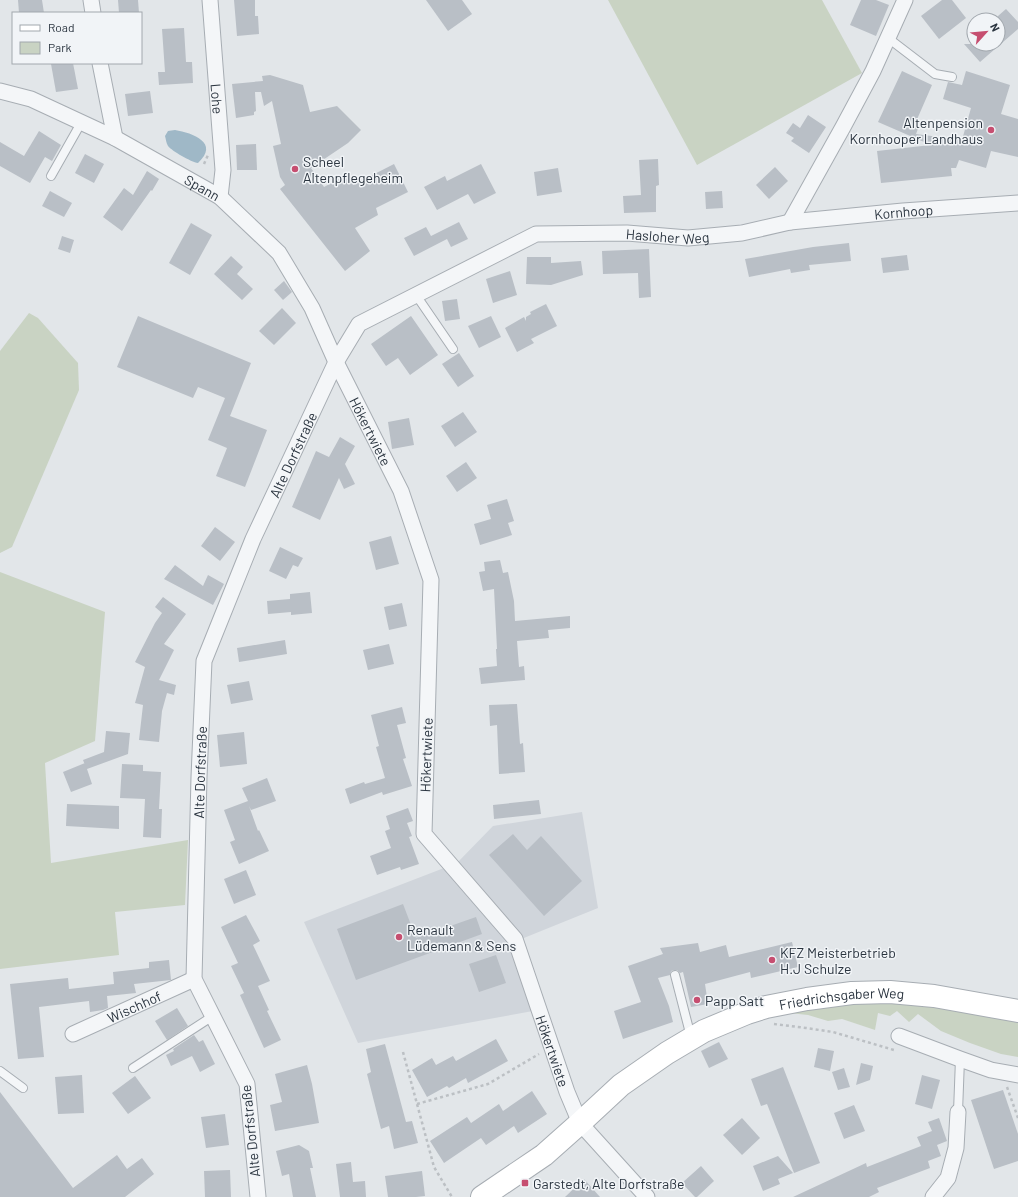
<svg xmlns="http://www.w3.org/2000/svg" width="1018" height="1197" font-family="Barlow,sans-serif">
	<rect width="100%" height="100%" fill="#e2e6e9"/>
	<path fill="#d0d5db" d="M 582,812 L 598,908 L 509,944 L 533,1011 L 358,1043 L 304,922 L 457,863 L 493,826 Z"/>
	<g fill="#c9d3c3">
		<path d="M 608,0 L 822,0 L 862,73 L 697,165 Z"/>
		<path d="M 29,313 L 38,318 L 78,363 L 79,390 L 12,547 L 0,553 L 0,351 Z"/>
		<path d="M 0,572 L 105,612 L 95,741 L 45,763 L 51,863 L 188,840 L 185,905 L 115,912 L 119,955 L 0,969 Z"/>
		<path d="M 873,1000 L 933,1004 L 1018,1018 L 1018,1057 L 1001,1054 L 970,1043 L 941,1031 L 918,1014 L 909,1022 L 897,1011 L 890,1016 L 878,1013 L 875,1030 L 842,1019 L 828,1021 L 808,1015 L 789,1013 L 807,1007 Z"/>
	</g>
	<path fill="#9fb8c7" d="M 175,130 C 193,133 220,143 198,163 C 191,162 172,151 168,146 C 166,143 166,139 165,136 L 168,131 Z"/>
	<g fill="#b9bfc6">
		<path d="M 18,0 L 42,0 L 44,13 L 19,13 Z"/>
		<path d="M 118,0 L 138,0 L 139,13 L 119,13 Z"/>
		<path d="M 234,0 L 255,0 L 255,16 L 258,16 L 259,34 L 237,36 Z"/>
		<path d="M 426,0 L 462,0 L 472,14 L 448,31 Z"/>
		<path d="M 861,0 L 876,0 L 889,5 L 876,36 L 850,25 Z"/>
		<path d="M 942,0 L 952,0 L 966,18 L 939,39 L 921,16 Z"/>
		<path d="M 1006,9 L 1018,22 L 1018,29 L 980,62 L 964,44 L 998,44 L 998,16 Z"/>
		<path d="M 184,28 L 186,62 L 192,62 L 193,83 L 159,85 L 158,72 L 165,72 L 162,29 Z"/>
		<path d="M 58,63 L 73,63 L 78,89 L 56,92 L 51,64 Z"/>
		<path d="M 902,71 L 932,85 L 915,124 L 919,126 L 916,134 L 962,140 L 971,108 L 943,99 L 948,82 L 962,85 L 966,71 L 1010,85 L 1001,114 L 1018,119 L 1018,157 L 991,151 L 986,168 L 959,160 L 956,168 L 951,168 L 952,176 L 881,183 L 877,151 L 931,145 L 878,122 Z"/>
		<path d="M 270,75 L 303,85 L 310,112 L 337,106 L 361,130 L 348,143 L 311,168 L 324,187 L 348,174 L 353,185 L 394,164 L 408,192 L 376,208 L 378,215 L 355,228 L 370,251 L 345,271 L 280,189 L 285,185 L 280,177 L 273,146 L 281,144 L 272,101 L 264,106 L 261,92 L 255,92 L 256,111 L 254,112 L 254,115 L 236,118 L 232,84 L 263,81 L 262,76 Z"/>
		<path d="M 150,91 L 153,113 L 128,116 L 125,94 Z"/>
		<path d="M 808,115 L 826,127 L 809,153 L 791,141 L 794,138 L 786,133 L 793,123 L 800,128 Z"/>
		<path d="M 39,131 L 61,145 L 52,161 L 45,157 L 30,183 L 0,166 L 0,142 L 24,156 Z"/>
		<path d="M 256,144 L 257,170 L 237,170 L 236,145 Z"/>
		<path d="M 85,154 L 104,164 L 94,183 L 75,173 Z"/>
		<path d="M 658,159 L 659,185 L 656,186 L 656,212 L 624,213 L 623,196 L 641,195 L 639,160 Z"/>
		<path d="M 481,164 L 496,193 L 474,204 L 468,194 L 437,210 L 424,187 L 445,176 L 447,181 Z"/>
		<path d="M 775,167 L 788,181 L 769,199 L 756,185 Z"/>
		<path d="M 558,168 L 562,192 L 537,196 L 534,172 Z"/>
		<path d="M 147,171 L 159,179 L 152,191 L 151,190 L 122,231 L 103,217 L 124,188 L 133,195 Z"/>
		<path d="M 50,191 L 72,203 L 64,217 L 42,206 Z"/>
		<path d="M 722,191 L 723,208 L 706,209 L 705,192 Z"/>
		<path d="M 459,222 L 468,239 L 451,247 L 447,239 L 414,256 L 404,238 L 426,227 L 431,236 Z"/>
		<path d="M 191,223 L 212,235 L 190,275 L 169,263 Z"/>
		<path d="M 62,236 L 74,240 L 70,253 L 58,249 Z"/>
		<path d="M 849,243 L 851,261 L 809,265 L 810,270 L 791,273 L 790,269 L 749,277 L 745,259 L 813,247 Z"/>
		<path d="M 649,249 L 651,297 L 639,298 L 638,273 L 603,274 L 602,251 Z"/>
		<path d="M 907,255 L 909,270 L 883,273 L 881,258 Z"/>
		<path d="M 231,256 L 243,267 L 237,274 L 253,289 L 242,300 L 214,274 Z"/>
		<path d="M 527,257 L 551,257 L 551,263 L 581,261 L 583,275 L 551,285 L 526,284 Z"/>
		<path d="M 510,271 L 517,295 L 493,303 L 486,279 Z"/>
		<path d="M 284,281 L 292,292 L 283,300 L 274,290 Z"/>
		<path d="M 457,299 L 460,319 L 445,321 L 442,301 Z"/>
		<path d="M 546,304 L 557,326 L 531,339 L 534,343 L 517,352 L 505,328 L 524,317 L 526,321 L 526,317 L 531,314 L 530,312 Z"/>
		<path d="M 282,308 L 296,323 L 274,345 L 259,331 Z"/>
		<path d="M 138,316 L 251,363 L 230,416 L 267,430 L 245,487 L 216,476 L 227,448 L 208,440 L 225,398 L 198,387 L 193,398 L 117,367 Z"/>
		<path d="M 411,316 L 438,355 L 410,375 L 398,358 L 386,366 L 371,344 Z"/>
		<path d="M 491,316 L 501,337 L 479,348 L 468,326 Z"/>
		<path d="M 459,353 L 474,376 L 458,387 L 442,364 Z"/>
		<path d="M 463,412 L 477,432 L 455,447 L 441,426 Z"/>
		<path d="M 409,418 L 414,445 L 392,449 L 388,422 Z"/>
		<path d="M 340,437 L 355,446 L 345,464 L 355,484 L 344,489 L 339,478 L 320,520 L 292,507 L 316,451 L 329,457 Z"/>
		<path d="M 466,462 L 477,478 L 457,492 L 446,476 Z"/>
		<path d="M 507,499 L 514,521 L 508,523 L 512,535 L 480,545 L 474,524 L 491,519 L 487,505 Z"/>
		<path d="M 215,527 L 235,542 L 220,561 L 201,546 Z"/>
		<path d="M 391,536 L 399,564 L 376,570 L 369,542 Z"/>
		<path d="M 280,547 L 303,558 L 298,567 L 293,565 L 286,579 L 269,571 Z"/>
		<path d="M 500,560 L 503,573 L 508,572 L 514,601 L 515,621 L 570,616 L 570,628 L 548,630 L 549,638 L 517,641 L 519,667 L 524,666 L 525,680 L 481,684 L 479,668 L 497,666 L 496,649 L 497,649 L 494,589 L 483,591 L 479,572 L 485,571 L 484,562 Z"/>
		<path d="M 175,565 L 203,586 L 208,575 L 224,584 L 213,605 L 164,579 Z"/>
		<path d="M 310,592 L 312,613 L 291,615 L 291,612 L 268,614 L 267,601 L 290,599 L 290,594 Z"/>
		<path d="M 163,597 L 186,614 L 164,644 L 174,650 L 159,680 L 176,685 L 174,695 L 167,693 L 162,711 L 159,742 L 139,740 L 143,705 L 135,703 L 145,667 L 135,662 L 155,623 L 162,613 L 155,607 Z"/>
		<path d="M 402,603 L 407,626 L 389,630 L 384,607 Z"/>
		<path d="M 285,640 L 287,654 L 239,662 L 237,648 Z"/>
		<path d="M 389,644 L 394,664 L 368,670 L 363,650 Z"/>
		<path d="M 249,681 L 253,700 L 231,704 L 227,685 Z"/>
		<path d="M 517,704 L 520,744 L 523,743 L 525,772 L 499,774 L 497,725 L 490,726 L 489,705 Z"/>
		<path d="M 402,707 L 406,723 L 397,725 L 406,758 L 403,759 L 412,786 L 383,795 L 382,792 L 350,804 L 345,789 L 364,782 L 365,784 L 385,778 L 376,747 L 379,746 L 371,715 Z"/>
		<path d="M 106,731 L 130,733 L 128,754 L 87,769 L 92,784 L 71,792 L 63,772 L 85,763 L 85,765 L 83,760 L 104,752 Z"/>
		<path d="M 244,732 L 247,764 L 220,767 L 217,735 Z"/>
		<path d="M 122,764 L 143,765 L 143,771 L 161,772 L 159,809 L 162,809 L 161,838 L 143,837 L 145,799 L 120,798 Z"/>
		<path d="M 267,778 L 276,801 L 251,810 L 249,806 L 258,831 L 259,830 L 269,851 L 239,864 L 230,842 L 235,840 L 224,810 L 248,801 L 242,788 Z"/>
		<path d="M 539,800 L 541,814 L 494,819 L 493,805 Z"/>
		<path d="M 67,804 L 119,806 L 119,829 L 66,826 Z"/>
		<path d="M 408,808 L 413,821 L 407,823 L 412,836 L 409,837 L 419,864 L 401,870 L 400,867 L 377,875 L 370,856 L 391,848 L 385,831 L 390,829 L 386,816 Z"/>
		<path d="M 513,834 L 527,850 L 541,836 L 582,881 L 544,916 L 489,855 Z"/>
		<path d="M 246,870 L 256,895 L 234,904 L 224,879 Z"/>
		<path d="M 403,904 L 416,938 L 476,917 L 482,934 L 356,980 L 337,929 Z"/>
		<path d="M 246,915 L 260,941 L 253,945 L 270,981 L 258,986 L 269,1010 L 267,1011 L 281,1040 L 264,1048 L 240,995 L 244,993 L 231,966 L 238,963 L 221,927 Z"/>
		<path d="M 792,942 L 798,967 L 751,978 L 750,972 L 705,984 L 708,1004 L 691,1007 L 683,972 L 680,973 L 677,970 L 674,970 L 671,971 L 670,975 L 658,978 L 669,1006 L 673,1022 L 623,1039 L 614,1011 L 641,1002 L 628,966 L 663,954 L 660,948 L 698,943 L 700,952 L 726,945 L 729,957 Z"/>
		<path d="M 496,955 L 506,983 L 479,992 L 469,964 Z"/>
		<path d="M 169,960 L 171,980 L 134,984 L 136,993 L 107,996 L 108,1008 L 103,1010 L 90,1012 L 89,1001 L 39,1007 L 44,1057 L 18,1059 L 10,984 L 68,978 L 69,989 L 114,984 L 113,972 L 149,968 L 149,962 Z"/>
		<path d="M 177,1008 L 188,1026 L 167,1040 L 155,1021 Z"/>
		<path d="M 194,1035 L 199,1042 L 203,1040 L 215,1064 L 200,1072 L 192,1056 L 171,1066 L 166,1055 L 174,1051 L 173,1049 Z"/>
		<path d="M 496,1039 L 508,1061 L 468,1083 L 466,1078 L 449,1088 L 447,1086 L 427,1097 L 412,1070 L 432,1058 L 436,1065 L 453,1056 L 456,1061 Z"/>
		<path d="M 719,1042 L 728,1059 L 709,1068 L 701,1051 Z"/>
		<path d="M 385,1044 L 406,1122 L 412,1121 L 418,1143 L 394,1149 L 389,1126 L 381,1129 L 367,1074 L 371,1072 L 366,1049 Z"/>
		<path d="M 818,1048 L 834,1051 L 830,1071 L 814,1067 Z"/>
		<path d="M 861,1063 L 873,1066 L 870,1080 L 856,1085 Z"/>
		<path d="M 307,1065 L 312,1084 L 319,1123 L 275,1131 L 270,1105 L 282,1102 L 275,1074 Z"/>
		<path d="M 783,1067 L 820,1163 L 794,1173 L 767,1104 L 761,1106 L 751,1079 Z"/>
		<path d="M 844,1068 L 850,1087 L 838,1090 L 832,1072 Z"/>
		<path d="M 82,1075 L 84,1113 L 58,1114 L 55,1077 Z"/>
		<path d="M 922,1075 L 940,1080 L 932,1109 L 915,1104 Z"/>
		<path d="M 135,1076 L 151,1098 L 128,1114 L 112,1093 Z"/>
		<path d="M 1003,1090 L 1018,1134 L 1018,1161 L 994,1169 L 971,1100 Z"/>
		<path d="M 532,1091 L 547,1114 L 518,1133 L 514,1126 L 486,1145 L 481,1138 L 444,1163 L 430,1141 L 467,1117 L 471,1123 L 499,1104 L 503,1111 Z"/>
		<path d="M 0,1092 L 73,1188 L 117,1155 L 127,1169 L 142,1158 L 154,1174 L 125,1197 L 0,1197 Z"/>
		<path d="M 854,1105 L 865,1131 L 844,1139 L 834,1113 Z"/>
		<path d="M 225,1114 L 229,1145 L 206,1148 L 201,1117 Z"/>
		<path d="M 742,1118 L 760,1138 L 742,1155 L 723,1135 Z"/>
		<path d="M 939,1118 L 947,1141 L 937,1145 L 941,1156 L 928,1161 L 930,1168 L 877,1188 L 879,1192 L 869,1197 L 793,1197 L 866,1163 L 867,1167 L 921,1146 L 917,1137 L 932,1131 L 928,1122 Z"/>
		<path d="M 299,1145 L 309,1151 L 313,1168 L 310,1168 L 316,1197 L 293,1197 L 289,1174 L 282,1176 L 276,1151 Z"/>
		<path d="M 778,1156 L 793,1173 L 778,1179 L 780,1184 L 763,1191 L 753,1166 Z"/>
		<path d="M 351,1162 L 353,1182 L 365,1181 L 366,1197 L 340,1197 L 336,1164 Z"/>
		<path d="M 701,1166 L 714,1181 L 697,1197 L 695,1197 L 682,1183 Z"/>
		<path d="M 230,1170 L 231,1197 L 205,1197 L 204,1171 Z"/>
		<path d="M 422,1171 L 425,1196 L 416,1197 L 388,1197 L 385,1176 Z"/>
		<path d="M 584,1179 L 600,1197 L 565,1197 Z"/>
	</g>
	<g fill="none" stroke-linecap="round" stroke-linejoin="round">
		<g stroke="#a7adb3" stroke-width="10">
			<g id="service">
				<path d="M 888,38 L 935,74 L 952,77"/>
				<path d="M 51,176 L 81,123"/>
				<path d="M 416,295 L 453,349"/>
				<path d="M 675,975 L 691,1037"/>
				<path d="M 133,1068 L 213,1016"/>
				<path d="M 0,1071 L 23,1088"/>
				<path d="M 958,1112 L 960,1059"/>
			</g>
		</g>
		<g stroke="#a7adb3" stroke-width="17">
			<g id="minor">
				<path d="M 91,0 L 93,13"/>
				<path id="s1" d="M 210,0 L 223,170 L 220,197"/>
				<path d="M 100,63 L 115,138"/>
				<path id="s2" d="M 0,91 L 31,99 L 115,138 L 220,197 L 279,253 L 312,308 L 336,362 L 401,491 L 431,580 L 424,834 L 515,939 L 567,1092 L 580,1123 L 647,1197"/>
				<path d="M 790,222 L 843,127 L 873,71 L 905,0"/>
				<path id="s3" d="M 73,1034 L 194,979"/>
				<path d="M 899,1036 L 960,1059 L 991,1070 L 1018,1075"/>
				<path id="s4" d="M 258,1197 L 247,1084 L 194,979 L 199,777 L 204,661 L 253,539 L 336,362 L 359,324 L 536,234 L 627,233 L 688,238 L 742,233 L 790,222 L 903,211 L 1018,203"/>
				<path d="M 933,1197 L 948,1178 L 956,1148 L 958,1112"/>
			</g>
		</g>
		<g stroke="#a7adb3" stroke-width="24">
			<g id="secondary">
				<path id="s5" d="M 482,1197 L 544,1155 L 580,1123 L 621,1085 L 667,1053 L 704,1031 L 747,1013 L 766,1007 L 807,999 L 852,993 L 890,992 L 934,996 L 1018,1011"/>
			</g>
		</g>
		<g stroke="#bcc0c4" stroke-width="2.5" stroke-dasharray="3 3" stroke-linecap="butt">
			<path d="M 204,164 L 208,155"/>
			<path d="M 774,1024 L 806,1028 L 833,1032 L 894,1050"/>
			<path d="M 403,1052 L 434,1167 L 452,1197"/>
			<path d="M 1007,1087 L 1018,1118"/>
			<path d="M 417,1104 L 488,1084 L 539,1054"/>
		</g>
		<use href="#service" stroke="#f4f6f8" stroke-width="8"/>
		<use href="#minor" stroke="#f4f6f8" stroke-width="15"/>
		<use href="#secondary" stroke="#fff" stroke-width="22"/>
	</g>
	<g fill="#c64e70" stroke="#f1f4f7" stroke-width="1.5">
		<circle cx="991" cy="130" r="4"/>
		<circle cx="295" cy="169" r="4"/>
		<circle cx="399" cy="937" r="4"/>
		<circle cx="772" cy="960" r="4"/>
		<circle cx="697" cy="1000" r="4"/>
		<rect x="521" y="1179" width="8" height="8" rx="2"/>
	</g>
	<g text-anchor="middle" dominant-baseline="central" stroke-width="3" stroke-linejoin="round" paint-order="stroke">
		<g font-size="14" fill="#2b3540" stroke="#f1f4f7">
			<text stroke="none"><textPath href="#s1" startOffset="99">Lohe</textPath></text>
			<text stroke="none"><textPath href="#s2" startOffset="225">Spann</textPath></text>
			<text stroke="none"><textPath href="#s4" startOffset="1489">Kornhoop</textPath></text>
			<text stroke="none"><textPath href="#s4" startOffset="1251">Hasloher Weg</textPath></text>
			<text stroke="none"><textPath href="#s2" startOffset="527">Hökertwiete</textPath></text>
			<text stroke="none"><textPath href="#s4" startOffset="774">Alte Dorfstraße</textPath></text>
			<text transform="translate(426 755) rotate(-88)">Hökertwiete</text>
			<text stroke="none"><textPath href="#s4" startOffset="438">Alte Dorfstraße</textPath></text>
			<text stroke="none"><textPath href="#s5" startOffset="421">Friedrichsgaber Weg</textPath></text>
			<text stroke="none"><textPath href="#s3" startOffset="67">Wischhof</textPath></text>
			<text stroke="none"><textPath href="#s2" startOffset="1199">Hökertwiete</textPath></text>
			<text transform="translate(250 1131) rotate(-96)">Alte Dorfstraße</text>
		</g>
		<g font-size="14" fill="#2b3540" stroke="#f1f4f7" text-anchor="start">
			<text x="983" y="122" text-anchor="end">Altenpension<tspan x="983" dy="16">Kornhooper Landhaus</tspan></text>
			<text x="303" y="161">Scheel<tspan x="303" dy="16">Altenpflegeheim</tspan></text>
			<text x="407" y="929">Renault<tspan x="407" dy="16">Lüdemann &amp; Sens</tspan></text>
			<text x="780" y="952">KFZ Meisterbetrieb<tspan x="780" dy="16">H.J Schulze</tspan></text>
			<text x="705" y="1000">Papp Satt</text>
			<text x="533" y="1183">Garstedt, Alte Dorfstraße</text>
		</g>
	</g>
	<rect x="12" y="12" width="130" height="52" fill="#f1f4f7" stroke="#a2a8ae"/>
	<rect x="20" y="25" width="20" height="6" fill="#ffffff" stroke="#a2a8ae"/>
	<text x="48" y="32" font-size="12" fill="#2b3540">Road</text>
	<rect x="20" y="42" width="20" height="12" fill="#c9d3c3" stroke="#a2a8ae"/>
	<text x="48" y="52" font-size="12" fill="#2b3540">Park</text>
	<g transform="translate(986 32) rotate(63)"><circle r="19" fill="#f1f4f7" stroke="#a2a8ae"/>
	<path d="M0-3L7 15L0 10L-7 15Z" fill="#c64e70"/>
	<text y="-6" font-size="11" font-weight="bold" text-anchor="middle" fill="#2b3540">N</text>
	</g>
</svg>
